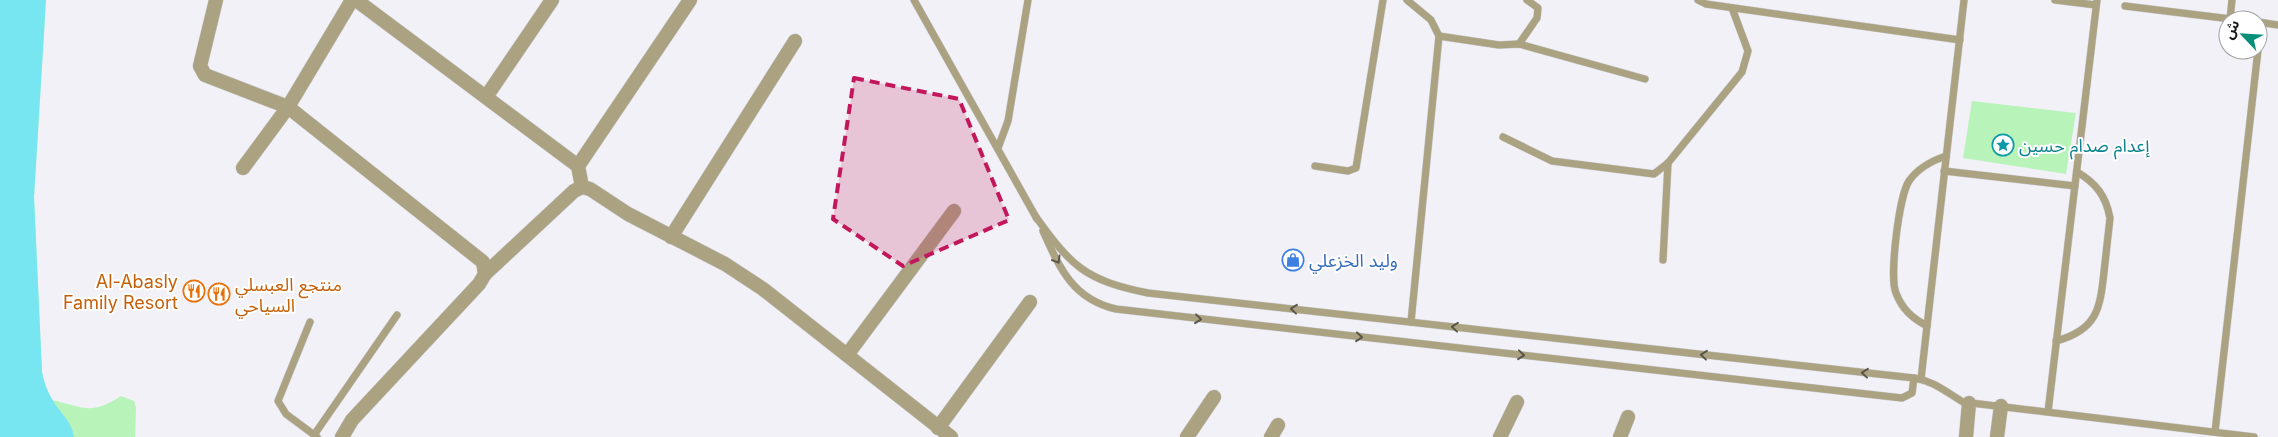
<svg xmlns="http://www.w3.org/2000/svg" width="2278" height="437" font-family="Inter,'Noto Sans Arabic',sans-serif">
	<rect width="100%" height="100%" fill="#f1f1f7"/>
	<g fill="#b8f4ba">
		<path d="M 46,0 L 34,197 L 42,373 L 45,385 L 52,400 C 84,407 90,416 121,396 L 134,401 L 136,407 L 135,437 L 37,437 L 21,323 Z"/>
		<path d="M 1972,101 L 2076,113 L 2066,174 L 1963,158 Z"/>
	</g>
	<path fill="#78e6f1" d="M 0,0 L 46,0 L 34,197 L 42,372 C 44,382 47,391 52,399 C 59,412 72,421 74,437 L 0,437 Z"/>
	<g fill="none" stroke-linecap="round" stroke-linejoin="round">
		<g stroke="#ceced4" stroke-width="8">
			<g id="lane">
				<path d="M 914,0 L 1037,219"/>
				<path d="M 1407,0 L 1431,20 L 1439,36 L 1411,322"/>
				<path d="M 1698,0 L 1706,4 L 1960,40"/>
				<path d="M 2055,0 L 2096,5"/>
				<path d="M 2125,6 L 2239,20"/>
				<path d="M 2230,19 L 2232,0"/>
				<path d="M 2258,22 L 2278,25"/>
				<path d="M 1439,36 L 1499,45 L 1519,44 L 1645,79"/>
				<path d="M 1519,44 L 1537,18 L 1538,8 L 1527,0"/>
				<path d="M 2258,48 L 2261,23"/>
				<path d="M 1503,137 L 1552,161 L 1654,174 L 1668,163 L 1742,72 L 1748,51 L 1732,8"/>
				<path d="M 998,148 L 1008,121 L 1028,0"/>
				<path d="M 1315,166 L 1348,171 L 1356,168 L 1383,0"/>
				<path d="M 1944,171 L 2075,186"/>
				<path d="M 1036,217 C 1072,267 1085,280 1148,293 L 1914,378 C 1934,381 1946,392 1963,402 L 2254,437"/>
				<path d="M 1043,231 C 1060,269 1073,299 1116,309 L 1902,398 L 1912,393 L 1914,378"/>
				<path d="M 1663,260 L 1668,163"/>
				<path d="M 310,322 L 278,401 L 286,414 L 317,437"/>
				<path d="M 1927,326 C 1912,318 1902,309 1896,293 C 1889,277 1899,196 1909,181 C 1918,168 1931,161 1946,156"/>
				<path d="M 2056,341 C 2097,330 2100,309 2104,272 C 2106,254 2108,236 2110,218 C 2106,196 2096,183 2077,172"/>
				<path d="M 1921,379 L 1964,0"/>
				<path d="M 2048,412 L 2097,0"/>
				<path d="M 2215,432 L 2258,50"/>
				<path d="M 314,435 L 397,315"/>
			</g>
		</g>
		<g stroke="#ceced4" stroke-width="15">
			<g id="street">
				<path d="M 216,0 L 200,66 L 205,75 L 288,107 L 483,262 L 485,274 L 479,284 L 352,420 L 342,437"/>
				<path d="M 356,0 L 578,166 L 582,187"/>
				<path d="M 486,97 L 552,0"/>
				<path d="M 578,166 L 690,0"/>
				<path d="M 243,168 L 288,107 L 352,0"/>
				<path d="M 671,237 L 795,41"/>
				<path d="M 485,274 L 574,191 L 582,187 L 590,189 L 628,214 L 725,264 L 763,289 L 951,437"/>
				<path d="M 847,355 L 954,211"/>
				<path d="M 938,428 L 1030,302"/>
				<path d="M 1187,437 L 1214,397"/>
				<path d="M 1271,437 L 1278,425"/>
				<path d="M 1500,437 L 1517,402"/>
				<path d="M 1620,437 L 1628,417"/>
				<path d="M 1966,437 L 1969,403"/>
				<path d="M 1997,437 L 2001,406"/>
			</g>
		</g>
		<use href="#lane" stroke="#aba281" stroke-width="7"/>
		<use href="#street" stroke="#aba281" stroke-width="14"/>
	</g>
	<defs><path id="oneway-chevron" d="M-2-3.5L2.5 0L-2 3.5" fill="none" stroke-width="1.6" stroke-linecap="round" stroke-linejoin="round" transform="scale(1.25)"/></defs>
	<g stroke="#5a5648">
		<use href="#oneway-chevron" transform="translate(1057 260) rotate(59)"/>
		<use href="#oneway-chevron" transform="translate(1294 309) rotate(-174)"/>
		<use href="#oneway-chevron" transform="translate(1198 319) rotate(6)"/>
		<use href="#oneway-chevron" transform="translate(1455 327) rotate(-174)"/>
		<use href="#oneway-chevron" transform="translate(1359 337) rotate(6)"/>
		<use href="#oneway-chevron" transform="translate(1521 355) rotate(6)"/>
		<use href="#oneway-chevron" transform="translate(1704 355) rotate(-174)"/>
		<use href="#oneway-chevron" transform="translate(1865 373) rotate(-174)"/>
	</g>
	<path fill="#c2185b" fill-opacity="0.2" stroke="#c2185b" stroke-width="4" stroke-dasharray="10 6" stroke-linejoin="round" d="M 854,78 L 959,99 L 1009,220 L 903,266 L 833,219 Z"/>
	<defs>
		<g id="sight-ring" transform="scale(1.125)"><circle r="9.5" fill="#fff" stroke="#0f9aa8" stroke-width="1.5"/><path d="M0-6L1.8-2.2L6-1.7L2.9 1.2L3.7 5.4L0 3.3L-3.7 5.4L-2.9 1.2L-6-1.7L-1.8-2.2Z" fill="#0f9aa8"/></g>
		<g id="shop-ring" transform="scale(1.125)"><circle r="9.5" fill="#fff" stroke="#3f7fe0" stroke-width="1.5"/><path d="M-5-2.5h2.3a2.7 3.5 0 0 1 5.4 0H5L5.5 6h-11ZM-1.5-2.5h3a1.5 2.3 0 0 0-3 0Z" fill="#3f7fe0"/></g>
		<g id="restaurant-ring" transform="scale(1.125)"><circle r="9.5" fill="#fff" stroke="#e8710a" stroke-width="1.5"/><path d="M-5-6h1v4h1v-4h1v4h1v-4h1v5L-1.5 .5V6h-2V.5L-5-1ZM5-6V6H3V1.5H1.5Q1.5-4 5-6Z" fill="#e8710a"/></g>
	</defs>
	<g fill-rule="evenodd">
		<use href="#sight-ring" x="2003" y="145"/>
		<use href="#shop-ring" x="1293" y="260"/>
		<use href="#restaurant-ring" x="194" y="291"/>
		<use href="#restaurant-ring" x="219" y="294"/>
	</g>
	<g text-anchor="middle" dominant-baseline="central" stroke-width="4" stroke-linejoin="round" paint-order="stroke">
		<g font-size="18" fill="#0d838f" stroke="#fff" text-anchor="start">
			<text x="2019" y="145">إعدام صدام حسين</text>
		</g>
		<g font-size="18" fill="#366cbe" stroke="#fff" text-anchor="start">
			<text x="1309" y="260">وليد الخزعلي</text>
		</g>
		<g font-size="18" fill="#c56008" stroke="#fff" text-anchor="end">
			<text x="178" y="281">Al-Abasly<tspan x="178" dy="21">Family Resort</tspan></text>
			<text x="235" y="284" text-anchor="start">منتجع العبسلي<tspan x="235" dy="21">السياحي</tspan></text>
		</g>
	</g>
	<g transform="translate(2243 35) rotate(295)"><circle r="24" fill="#ffffff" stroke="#a3a3a3"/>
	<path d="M0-4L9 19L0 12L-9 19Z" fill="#079079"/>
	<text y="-8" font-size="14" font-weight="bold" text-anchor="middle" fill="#18181a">ش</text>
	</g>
</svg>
